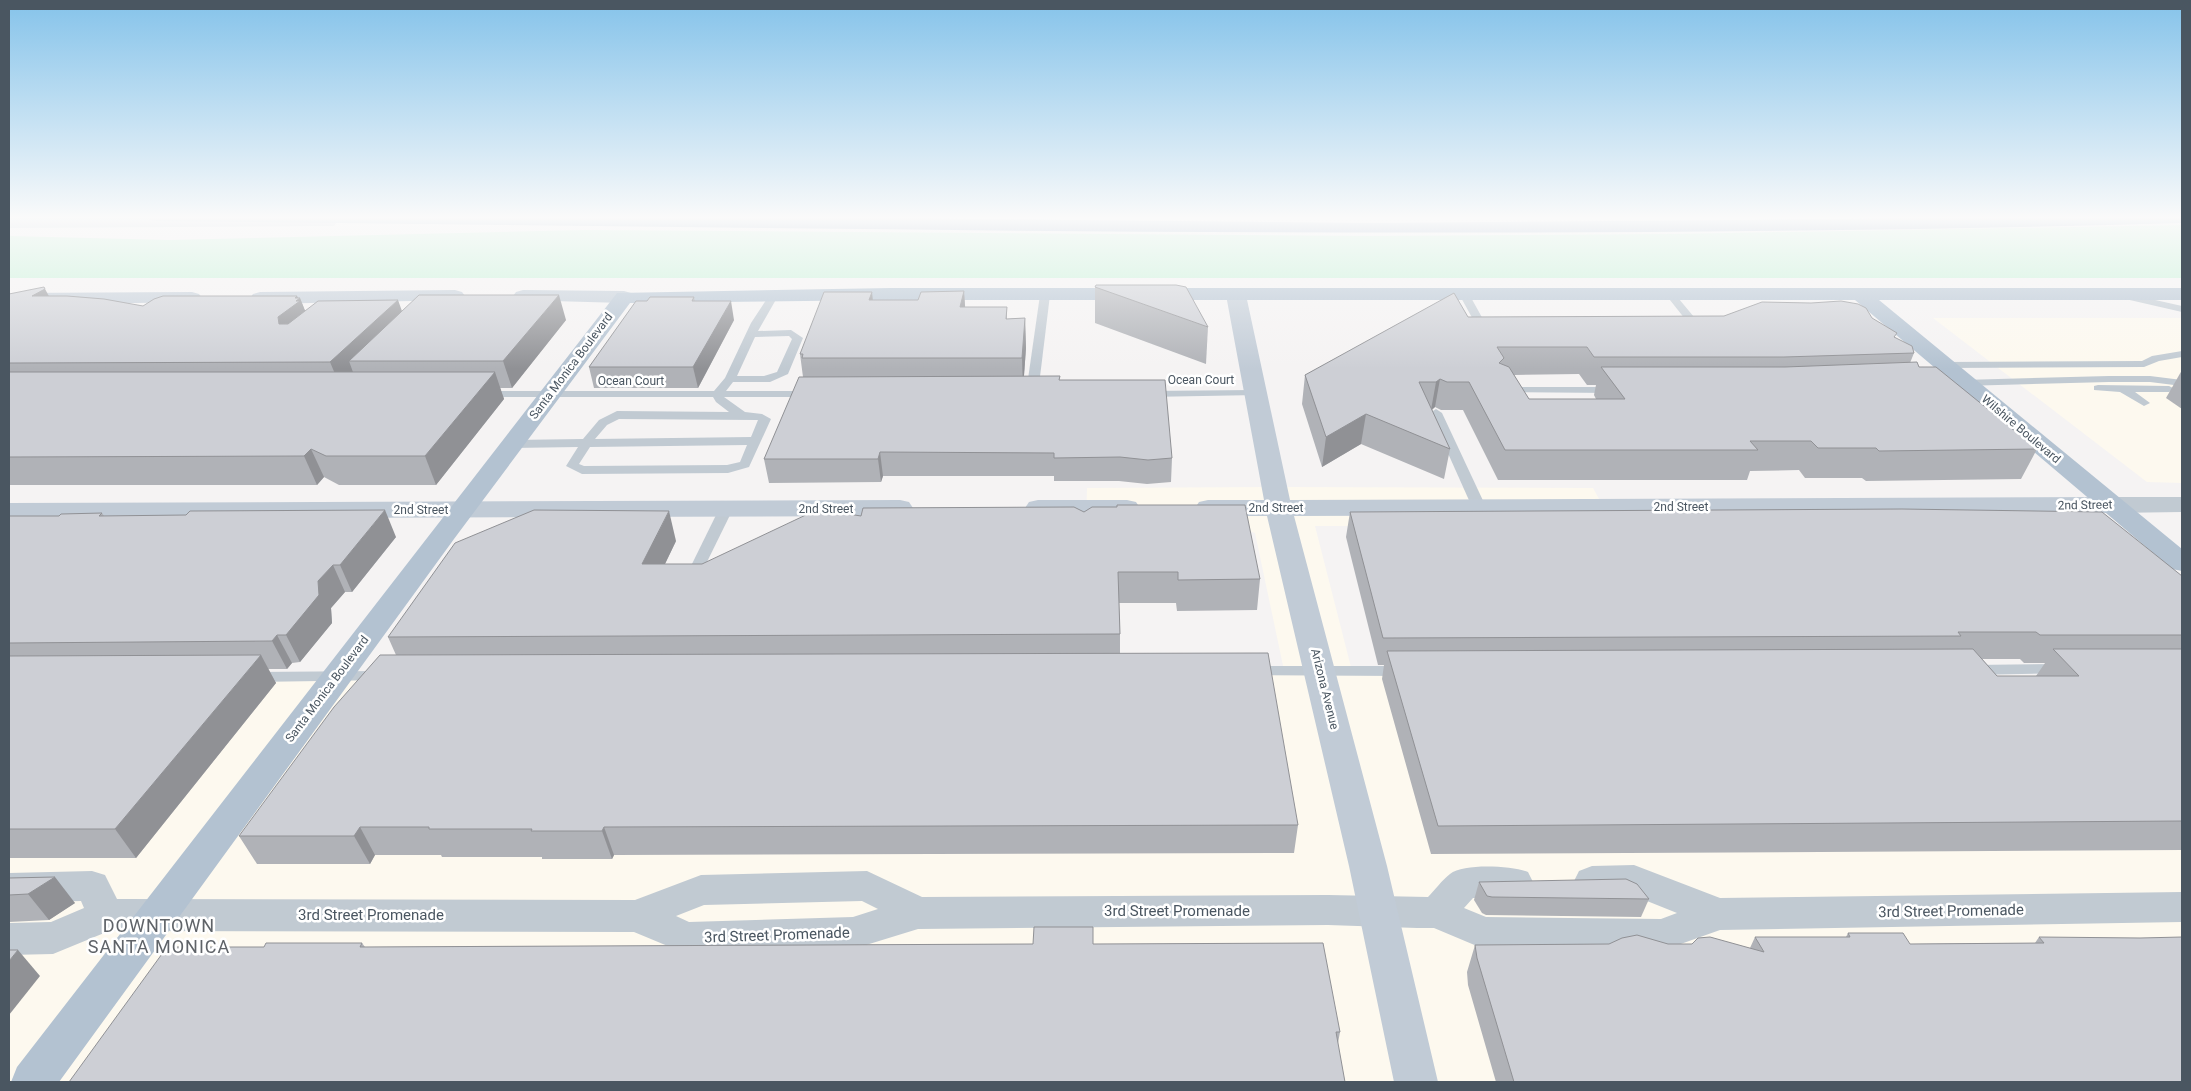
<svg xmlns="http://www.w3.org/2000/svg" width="2191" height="1091" font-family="Roboto,sans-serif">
	<rect width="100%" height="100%" fill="#f5f3f3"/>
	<g fill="#fdf9ef">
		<path d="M 1933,318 L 2182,318 L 2182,483 L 2147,482 Z"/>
		<path d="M 1274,487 L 1593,488 L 1614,526 L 1315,526 L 1353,675 L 2182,676 L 2182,1082 L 9,1082 L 9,673 L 1285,675 L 1255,533 L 1241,528 L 1086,529 L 1087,488 Z"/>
	</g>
	<path fill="#c3f1d5" d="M 2182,225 L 2182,278 L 9,278 L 9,236 L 169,240 L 585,230 L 1370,236 L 1673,234 Z"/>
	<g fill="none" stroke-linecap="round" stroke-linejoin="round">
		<g fill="#c1cad2" fill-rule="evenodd">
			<path d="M 1464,291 L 1469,294 L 1484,321 L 1493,329 L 1492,331 L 1484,331 L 1475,323 L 1459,294 Z"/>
			<path d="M 1045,292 L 1050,295 L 1038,393 L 1032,396 L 1026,393 L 1040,295 Z"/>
			<path d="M 1671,292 L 1674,293 L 1699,323 L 1701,328 L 1696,333 L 1688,333 L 1687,331 L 1691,327 L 1689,324 L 1666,295 Z"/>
			<path d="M 773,293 L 778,296 L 758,331 L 791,330 L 803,338 L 788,374 L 770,382 L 733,382 L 726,391 L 810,391 L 816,394 L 810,397 L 724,397 L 745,412 L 762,414 L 771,419 L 749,467 L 728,473 L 582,474 L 566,466 L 578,447 L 512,448 L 506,444 L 512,440 L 583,439 L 599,420 L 617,411 L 729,412 L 716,402 L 713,397 L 484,397 L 478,394 L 484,391 L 714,391 L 725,378 L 751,323 L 770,294 ZM 789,336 L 792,339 L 777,372 L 764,376 L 737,376 L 755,337 ZM 619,419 L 756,420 L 758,420 L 751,437 L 595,439 L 607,425 ZM 747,445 L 740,462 L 727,465 L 584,466 L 579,464 L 590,447 Z"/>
			<path d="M 2124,293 L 2182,306 L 2182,312 L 2121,298 L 2119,296 Z"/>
			<path d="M 2182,351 L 2182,357 L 2159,361 L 2144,367 L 1945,368 L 1940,365 L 1945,362 L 2142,361 L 2152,356 Z"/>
			<path d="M 2109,376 L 2150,376 L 2182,380 L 2182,386 L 2150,382 L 2109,382 L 1962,386 L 1956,383 L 1962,380 Z"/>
			<path d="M 2098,385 L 2169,386 L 2175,389 L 2169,392 L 2135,392 L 2150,403 L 2144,406 L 2120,392 L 2094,390 L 2094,386 Z"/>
			<path d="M 1504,387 L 1613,387 L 1619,390 L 1613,393 L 1500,392 L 1498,390 Z"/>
			<path d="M 1254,390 L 1258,391 L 1258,395 L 1147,397 L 1141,394 L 1147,391 Z"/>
			<path d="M 1436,409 L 1442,413 L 1486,507 L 1484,510 L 1479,511 L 1472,507 L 1430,413 Z"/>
			<path d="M 726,505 L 733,509 L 703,570 L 696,574 L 691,573 L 689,570 L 719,509 Z"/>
			<path d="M 2058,664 L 2064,665 L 2066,669 L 2064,673 L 1972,675 L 1966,674 L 1964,670 L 1966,666 L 1972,665 Z"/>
			<path d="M 1252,666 L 1400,666 L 1406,667 L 1408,671 L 1406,675 L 1400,676 L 1246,675 L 1244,671 L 1246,667 Z"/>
			<path d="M 380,671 L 386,672 L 388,676 L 386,680 L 254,682 L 248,681 L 246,677 L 248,673 L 254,672 Z"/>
		</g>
		<g fill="#c1cad2" fill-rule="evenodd">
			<path d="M 2112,497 L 2182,497 L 2182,512 L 2112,513 L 2103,510 L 2099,505 L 2103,500 Z"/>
			<path d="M 1634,865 L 1720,898 L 2182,892 L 2182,922 L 1720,930 L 1661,951 L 1484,949 L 1434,928 L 1417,928 L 1328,925 L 918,929 L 853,949 L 687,954 L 634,932 L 109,931 L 53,954 L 9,955 L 9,923 L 51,922 L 84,908 L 81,901 L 9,903 L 9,873 L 92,871 L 105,875 L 117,899 L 635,900 L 701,875 L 867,871 L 922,897 L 1328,895 L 1428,897 C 1435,890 1442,880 1450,874 C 1464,863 1512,866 1528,872 L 1533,882 L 1528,892 L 1515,897 L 1473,898 L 1464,908 L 1486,917 L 1661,919 L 1677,913 L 1632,895 L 1592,896 L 1579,891 L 1574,881 L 1579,871 L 1592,866 ZM 862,901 L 878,909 L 853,917 L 689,922 L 676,916 L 704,905 Z"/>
		</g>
		<g fill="#c1cbd6" fill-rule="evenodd">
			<path d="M 328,217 L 334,218 L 337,222 L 334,226 L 9,228 L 9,218 Z"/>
			<path d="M 1236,289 L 1243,291 L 1246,295 L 1290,500 L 2112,497 L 2121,499 L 2125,505 L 2121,511 L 2112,513 L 1294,516 L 1387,866 L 1438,1082 L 1394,1082 L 1349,866 L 1267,516 L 1208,516 L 1199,514 L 1195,508 L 1199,502 L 1208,500 L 1264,500 L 1226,295 L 1229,291 Z"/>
			<path d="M 455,290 L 462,292 L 465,296 L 462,300 L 260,304 L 253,302 L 250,298 L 253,294 L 260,292 Z"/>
			<path d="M 523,290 L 624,291 L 631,293 L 634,297 L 631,301 L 624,303 L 516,300 L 513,296 L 516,292 Z"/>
			<path d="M 192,292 L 199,294 L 202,298 L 199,302 L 9,305 L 9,293 Z"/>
			<path d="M 900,500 L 909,502 L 913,508 L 909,514 L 900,516 L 9,519 L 9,503 Z"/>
			<path d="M 1038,500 L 1127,500 L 1136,502 L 1140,508 L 1136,514 L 1127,516 L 1038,516 L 1029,514 L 1025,508 L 1029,502 Z"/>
		</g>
		<path fill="#b3c2d1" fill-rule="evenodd" d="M 890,288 L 2182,288 L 2182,300 L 1879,300 L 2182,549 L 2182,571 L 2172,569 L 1855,300 L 890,300 L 630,303 L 454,539 L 59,1082 L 11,1082 L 17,1067 L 617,293 Z"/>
		<path fill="#8ba5c1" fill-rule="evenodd" d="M 147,216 L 685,216 L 1372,223 L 2182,216 L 2182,223 C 1507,242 831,228 156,221 L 150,220 Z"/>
	</g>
	<g fill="#b0b2b7" fill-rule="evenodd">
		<path d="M 1095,287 L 1208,327 L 1206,364 L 1095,323 Z"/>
		<path d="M 964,291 L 965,307 L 1007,307 L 1007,319 L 1025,318 L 1026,348 L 1024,376 L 1060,380 L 1172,458 L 1171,482 L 1147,484 L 1119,481 L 1054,481 L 1054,476 L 883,476 L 881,482 L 769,483 L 764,459 L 803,377 L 800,354 L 873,300 L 918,300 Z"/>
		<path d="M 9,294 L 49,296 L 143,306 L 300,298 L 305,311 L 402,311 L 566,320 L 512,388 L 500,388 L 504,399 L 436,485 L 339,485 L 324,477 L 317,485 L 9,485 Z"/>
		<path d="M 694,297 L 695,301 L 734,320 L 698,388 L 594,388 L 589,367 L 647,301 Z"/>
		<path d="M 1468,317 L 1872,318 L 1914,353 L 1910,363 L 1919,367 L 2037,449 L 2021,479 L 1866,481 L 1862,478 L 1805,478 L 1799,470 L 1750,471 L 1747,480 L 1498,480 L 1463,410 L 1441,410 L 1435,407 L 1432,410 L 1450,449 L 1444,479 L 1361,444 L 1322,467 L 1302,404 L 1305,375 ZM 1579,374 L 1587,385 L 1596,385 L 1594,395 L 1596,399 L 1529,399 L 1514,375 Z"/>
		<path d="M 2182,370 L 2182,409 L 2166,398 Z"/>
		<path d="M 1084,512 L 1260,579 L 1257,610 L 1177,611 L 1176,603 L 1119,603 L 1120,634 L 1120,654 L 1298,825 L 1294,853 L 614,855 L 612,859 L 542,859 L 542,857 L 442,857 L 441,855 L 375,855 L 370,864 L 257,864 L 239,836 L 396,655 L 388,637 L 676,541 L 665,564 L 702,564 L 861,516 Z"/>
		<path d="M 1350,512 L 2182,576 L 2182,850 L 1431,854 L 1382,679 L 1384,665 L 1378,665 L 1346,537 ZM 1982,659 L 2020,659 L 2024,663 L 2045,663 L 2036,676 L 1997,676 Z"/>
		<path d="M 102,513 L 104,516 L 396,537 L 352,592 L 345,592 L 331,608 L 332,623 L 300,662 L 292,663 L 287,669 L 268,669 L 276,683 L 136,858 L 9,858 L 9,516 L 59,516 Z"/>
		<path d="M 9,878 L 75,903 L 49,920 L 9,922 Z"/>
		<path d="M 1479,882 L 1649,899 L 1641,917 L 1486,915 L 1482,913 L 1474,900 Z"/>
		<path d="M 1848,933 L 1910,944 L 2035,943 L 2039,937 L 2182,1082 L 1496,1082 L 1468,985 L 1467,972 L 1475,945 L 1668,944 L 1750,948 L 1755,937 L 1846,937 Z"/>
		<path d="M 362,943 L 365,947 L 1093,944 L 1340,1032 L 1338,1043 L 264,947 Z"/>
	</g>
	<g fill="#909195">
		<path d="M 44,287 L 58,313 L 32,296 Z"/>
		<path d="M 964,291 L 966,320 L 960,307 Z"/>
		<path d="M 872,292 L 875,320 L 869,300 Z"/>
		<path d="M 559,295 L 566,320 L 512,388 L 503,361 Z"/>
		<path d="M 297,296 L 299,299 L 300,298 L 310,323 L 279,324 L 278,317 L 295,298 Z"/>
		<path d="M 398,300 L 407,325 L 349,361 L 354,375 L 341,388 L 330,362 Z"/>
		<path d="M 731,301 L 734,320 L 698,388 L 693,367 Z"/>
		<path d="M 1025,318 L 1026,348 L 1023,388 L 1022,358 Z"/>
		<path d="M 495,372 L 504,399 L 436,485 L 425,456 Z"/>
		<path d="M 1440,379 L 1435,407 L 1431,410 L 1436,382 Z"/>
		<path d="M 1366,414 L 1361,444 L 1322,467 L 1326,437 Z"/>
		<path d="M 311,449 L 324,477 L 317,485 L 304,456 Z"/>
		<path d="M 880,452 L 883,476 L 881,482 L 878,459 Z"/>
		<path d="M 385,510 L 396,537 L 352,592 L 340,565 Z"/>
		<path d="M 669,511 L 676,541 L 650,595 L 642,564 Z"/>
		<path d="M 333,565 L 345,592 L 331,608 L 332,623 L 300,662 L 286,635 L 318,581 Z"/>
		<path d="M 277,635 L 292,663 L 287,669 L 272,641 Z"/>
		<path d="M 261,655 L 276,683 L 136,858 L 115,829 Z"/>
		<path d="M 360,827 L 375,855 L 370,864 L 354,836 Z"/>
		<path d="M 604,827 L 614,855 L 612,859 L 602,831 Z"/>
		<path d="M 55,877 L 75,903 L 49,920 L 28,894 Z"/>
		<path d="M 18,950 L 40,976 L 9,1015 L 9,961 Z"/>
	</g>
	<g fill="#cdcfd5" stroke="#909195">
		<path d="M 1096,285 L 1176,285 L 1186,287 L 1208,327 L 1095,287 Z"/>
		<path d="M 44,287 L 45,289 L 32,296 L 67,296 L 104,299 L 143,306 L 154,299 L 163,296 L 297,296 L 295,298 L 300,298 L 296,301 L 300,301 L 278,317 L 279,324 L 288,324 L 318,301 L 398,300 L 330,362 L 9,363 L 9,294 Z"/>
		<path d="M 964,291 L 960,307 L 1007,307 L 1006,319 L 1025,318 L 1022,358 L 802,358 L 803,354 L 800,354 L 824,292 L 872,292 L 869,300 L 918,300 L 921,292 Z"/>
		<path d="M 1454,293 L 1468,317 L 1724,316 L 1762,302 L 1811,303 L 1841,301 L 1858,304 L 1866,308 L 1872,318 L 1897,333 L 1894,337 L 1912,346 L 1914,353 L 1784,357 L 1594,357 L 1587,347 L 1497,347 L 1504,358 L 1499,363 L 1509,367 L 1529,399 L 1625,399 L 1601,367 L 1785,367 L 1917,362 L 1919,367 L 1936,367 L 2037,449 L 1879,451 L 1876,448 L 1818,448 L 1811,441 L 1750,441 L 1758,450 L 1505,450 L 1469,382 L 1447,382 L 1440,379 L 1436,382 L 1419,382 L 1450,449 L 1366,414 L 1326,437 L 1305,375 Z"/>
		<path d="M 419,295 L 559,295 L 503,361 L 349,361 Z"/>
		<path d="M 650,297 L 694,297 L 692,301 L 731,301 L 693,367 L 589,367 L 636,301 L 647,301 Z"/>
		<path d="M 9,372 L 495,372 L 425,456 L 326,456 L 311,449 L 304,456 L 9,457 Z"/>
		<path d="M 1060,376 L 1059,380 L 1165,380 L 1172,458 L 1148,460 L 1120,457 L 1054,458 L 1054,453 L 880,452 L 878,459 L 764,459 L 799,377 Z"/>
		<path d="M 1117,505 L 1245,505 L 1260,579 L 1178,580 L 1178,572 L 1118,572 L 1120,634 L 388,637 L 455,543 L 534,510 L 669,511 L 642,564 L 702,564 L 810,513 L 823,510 L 861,516 L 863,508 L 1074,507 L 1084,512 L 1092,507 L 1117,507 Z"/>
		<path d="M 1902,509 L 2102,512 L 2182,576 L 2182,635 L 2040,635 L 2036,632 L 1958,632 L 1961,636 L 1383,638 L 1350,512 Z"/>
		<path d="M 385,510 L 340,565 L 333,565 L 318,581 L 319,595 L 286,635 L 277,635 L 272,641 L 9,643 L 9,516 L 59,516 L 61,514 L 102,513 L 99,516 L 186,515 L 190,511 Z"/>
		<path d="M 1973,649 L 1997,676 L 2079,676 L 2053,649 L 2182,649 L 2182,821 L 1438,826 L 1387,651 Z"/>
		<path d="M 1268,653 L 1298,825 L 604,827 L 602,831 L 531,831 L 532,829 L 429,829 L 429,827 L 360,827 L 354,836 L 239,836 L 334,707 L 380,655 Z"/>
		<path d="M 261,655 L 115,829 L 9,829 L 9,656 Z"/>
		<path d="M 55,877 L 28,894 L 9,895 L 9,878 Z"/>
		<path d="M 1626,879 L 1637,884 L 1649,899 L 1492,897 L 1487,896 L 1479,882 Z"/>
		<path d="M 1034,927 L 1093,927 L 1093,944 L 1323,943 L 1340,1032 L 1336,1032 L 1345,1082 L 69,1082 L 167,947 L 264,947 L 266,943 L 362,943 L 360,947 L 1033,944 Z"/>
		<path d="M 1848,933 L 1903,933 L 1910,944 L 2044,943 L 2039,937 L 2140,938 L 2182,937 L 2182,1082 L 1514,1082 L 1477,958 L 1475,945 L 1609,944 L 1622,938 L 1637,935 L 1668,944 L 1692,944 L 1698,938 L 1710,937 L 1764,952 L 1755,937 L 1850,937 Z"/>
		<path d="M 9,950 L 18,950 L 9,961 Z"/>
	</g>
	<linearGradient id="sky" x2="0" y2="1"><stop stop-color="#85c3ea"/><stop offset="0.59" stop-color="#fafafa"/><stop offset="1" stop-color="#fafafa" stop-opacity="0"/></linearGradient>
	<rect width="2191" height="369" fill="url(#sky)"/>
	<g text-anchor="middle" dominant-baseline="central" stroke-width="5" stroke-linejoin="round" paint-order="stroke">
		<g font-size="12" fill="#4a5661" stroke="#fff">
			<text transform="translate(571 366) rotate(-53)">Santa Monica Boulevard</text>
			<text x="1201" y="380">Ocean Court</text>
			<text x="631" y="381">Ocean Court</text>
			<text transform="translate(2021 429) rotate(40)">Wilshire Boulevard</text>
			<text transform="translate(2085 505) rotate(-1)">2nd Street</text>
			<text x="1681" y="507">2nd Street</text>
			<text x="1276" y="508">2nd Street</text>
			<text x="826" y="509">2nd Street</text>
			<text x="421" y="510">2nd Street</text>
			<text transform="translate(327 689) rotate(-53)">Santa Monica Boulevard</text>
			<text transform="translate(1325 689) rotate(76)">Arizona Avenue</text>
		</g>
		<g font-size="15" fill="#4a5661" stroke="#fff">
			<text x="1177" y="911">3rd Street Promenade</text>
			<text transform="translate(1951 911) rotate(-1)">3rd Street Promenade</text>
			<text x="371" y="915">3rd Street Promenade</text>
			<text transform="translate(777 935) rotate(-2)">3rd Street Promenade</text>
		</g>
		<g font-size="18" letter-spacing="1" fill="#5f6368" stroke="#fff">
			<text x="159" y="925">DOWNTOWN<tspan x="159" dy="21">SANTA MONICA</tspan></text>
		</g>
	</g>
	<rect width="2191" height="1091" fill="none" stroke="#4a5661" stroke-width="20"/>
</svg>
